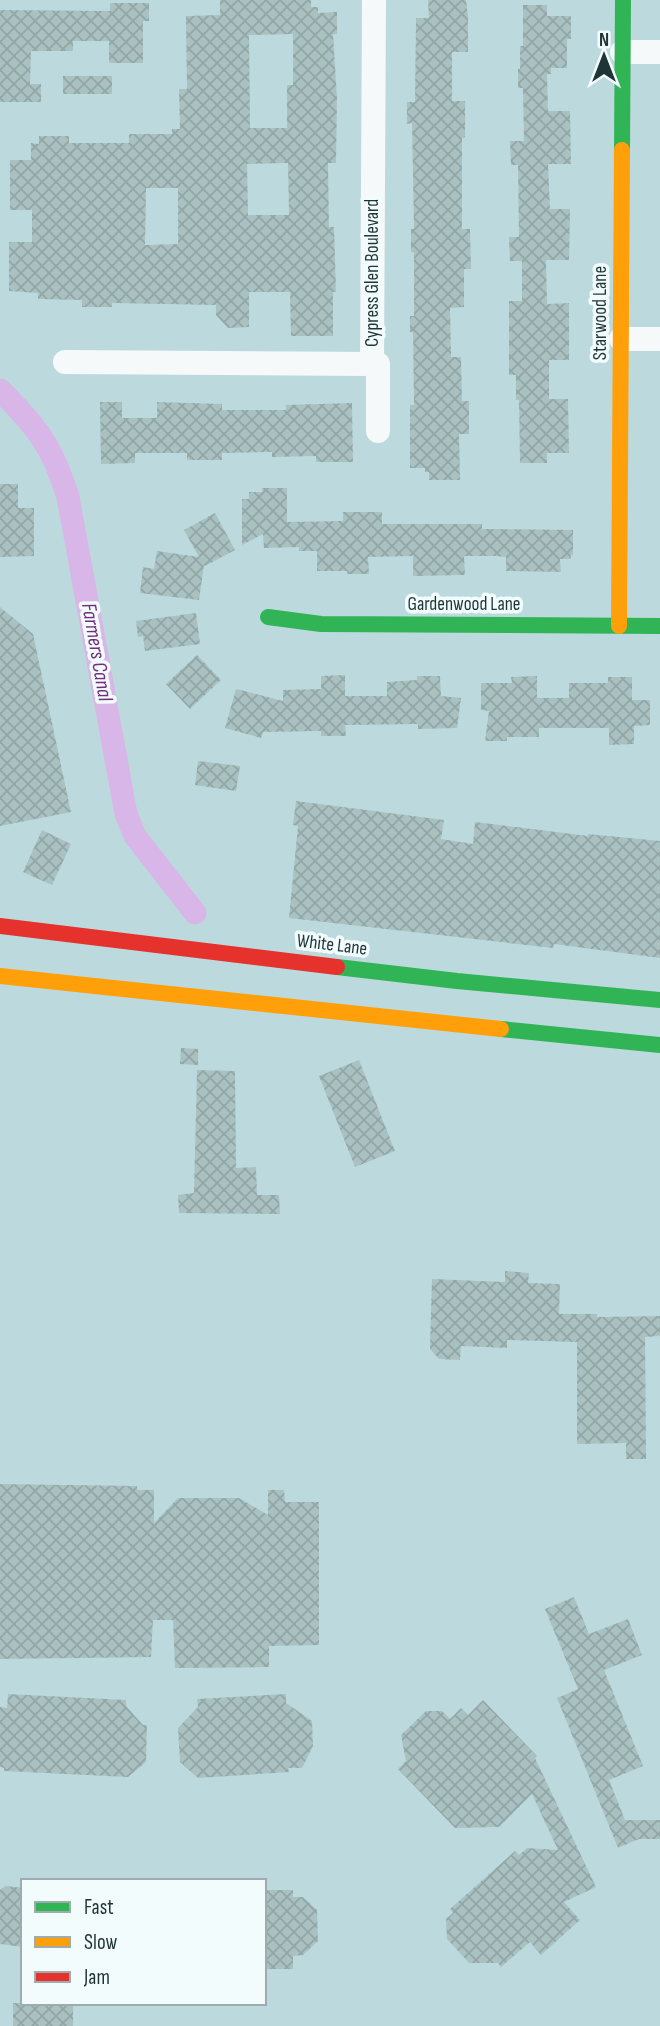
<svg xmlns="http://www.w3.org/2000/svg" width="660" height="2026" font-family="'Sofia Sans Condensed',sans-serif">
	<defs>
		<pattern id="building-cross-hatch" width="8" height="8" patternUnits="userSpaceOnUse" patternTransform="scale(1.75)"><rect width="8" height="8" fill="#aac1c1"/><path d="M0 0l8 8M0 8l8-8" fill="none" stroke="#92a6a6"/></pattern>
	</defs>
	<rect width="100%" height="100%" fill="#bcdadd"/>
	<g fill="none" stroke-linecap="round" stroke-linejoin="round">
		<path stroke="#d9b6e8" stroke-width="23" d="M 0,390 C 38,428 52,446 68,497 L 126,814 L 135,836 L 195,913"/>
	</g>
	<g fill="url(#building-cross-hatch)" fill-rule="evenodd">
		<path d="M 220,0 L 311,0 L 311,7 L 318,7 L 318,13 L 337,12 L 337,34 L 333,34 L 337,98 L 336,163 L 328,163 L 329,227 L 334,227 L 336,292 L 333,292 L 333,336 L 291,336 L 290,292 L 249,292 L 249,327 L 228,328 L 216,315 L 216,305 L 112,303 L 112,307 L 82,307 L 82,300 L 38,299 L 38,293 L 9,291 L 9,242 L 32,242 L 32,210 L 10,210 L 10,160 L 31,160 L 31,143 L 39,144 L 39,136 L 69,136 L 69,143 L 129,143 L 129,134 L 172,134 L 172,129 L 180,129 L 179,89 L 187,89 L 186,16 L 220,15 ZM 293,34 L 293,85 L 287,85 L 287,128 L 250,128 L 249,35 ZM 288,163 L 289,215 L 248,215 L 247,164 ZM 146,188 L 178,188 L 178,244 L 145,245 Z"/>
		<path d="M 428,0 L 466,0 L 468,17 L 468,52 L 452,52 L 452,101 L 465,101 L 465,137 L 462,138 L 462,229 L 470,229 L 471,269 L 464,269 L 464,307 L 450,308 L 451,357 L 461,357 L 462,401 L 469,401 L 469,434 L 459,434 L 460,480 L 429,480 L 429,472 L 425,472 L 425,468 L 410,468 L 410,405 L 414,405 L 413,332 L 410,332 L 410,316 L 414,316 L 414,252 L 411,252 L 411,229 L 414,229 L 412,123 L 407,124 L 407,102 L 415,102 L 416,18 L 429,18 Z"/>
		<path d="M 110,3 L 149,3 L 149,21 L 143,21 L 143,63 L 109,63 L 109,41 L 73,41 L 73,51 L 31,51 L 30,84 L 41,84 L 41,102 L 0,102 L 0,10 L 110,11 Z"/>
		<path d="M 523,5 L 547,5 L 547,16 L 571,16 L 571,39 L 567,39 L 567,68 L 551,68 L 551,74 L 547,74 L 548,111 L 570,111 L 571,164 L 548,164 L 550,209 L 570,209 L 569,260 L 546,260 L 547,304 L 569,303 L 569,360 L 549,360 L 549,399 L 568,399 L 569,453 L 547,453 L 547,463 L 520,463 L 519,400 L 516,400 L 516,375 L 509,375 L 509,301 L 522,301 L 522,261 L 510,261 L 509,237 L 519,237 L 518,165 L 511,165 L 510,141 L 524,141 L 523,88 L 518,88 L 518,69 L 520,69 L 520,46 L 523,46 Z"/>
		<rect x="63" y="76" width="49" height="18"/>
		<path d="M 100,402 L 122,402 L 122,418 L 157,418 L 157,402 L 222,404 L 222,410 L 286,410 L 286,405 L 352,403 L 353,462 L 316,462 L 316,456 L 272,457 L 272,452 L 222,453 L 222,460 L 187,460 L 187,453 L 135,453 L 135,463 L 101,464 Z"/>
		<path d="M 0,484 L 18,484 L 18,508 L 34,508 L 34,556 L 0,557 Z"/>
		<path d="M 262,488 L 287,488 L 287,522 L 343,521 L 343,512 L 382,512 L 382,524 L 482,524 L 482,529 L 573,530 L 573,555 L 571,555 L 571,559 L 560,559 L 561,572 L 506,571 L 506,557 L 497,556 L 464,556 L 465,575 L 413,576 L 413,556 L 368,557 L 369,574 L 347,574 L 347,571 L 317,571 L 317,551 L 299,551 L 299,547 L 264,548 L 263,534 L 242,545 L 242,499 L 249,499 L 249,492 L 262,492 Z"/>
		<path d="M 215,513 L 235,550 L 205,566 L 204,565 L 199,600 L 140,593 L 143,567 L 154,569 L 157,551 L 199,557 L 184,530 Z"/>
		<path d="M 0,607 L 33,634 L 71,812 L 0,826 Z"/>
		<path d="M 196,613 L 200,644 L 145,651 L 143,636 L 138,637 L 136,621 Z"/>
		<path d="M 197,655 L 221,680 L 190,709 L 166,684 Z"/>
		<path d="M 345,675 L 345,696 L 387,696 L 387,682 L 417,680 L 417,676 L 440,676 L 441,696 L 461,698 L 457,728 L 418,729 L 418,724 L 345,725 L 346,736 L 321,736 L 321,731 L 263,732 L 261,738 L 225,728 L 236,689 L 283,701 L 283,690 L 321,689 L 321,676 Z"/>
		<path d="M 537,676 L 537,698 L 569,698 L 569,683 L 608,683 L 608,677 L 632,677 L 632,700 L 650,700 L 650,725 L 634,726 L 634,744 L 609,745 L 609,728 L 539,728 L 539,737 L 507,737 L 507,741 L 485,741 L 489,711 L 481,710 L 481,683 L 512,683 L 511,677 Z"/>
		<path d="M 198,761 L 240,766 L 236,791 L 195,785 Z"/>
		<path d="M 296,801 L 444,820 L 441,839 L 473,844 L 475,822 L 588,836 L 588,834 L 660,841 L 660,958 L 554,944 L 553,948 L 289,918 L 298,826 L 293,825 Z"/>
		<path d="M 42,830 L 71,844 L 52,885 L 23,872 Z"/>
		<path d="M 181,1048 L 198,1049 L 198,1065 L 180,1064 Z"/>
		<path d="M 359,1060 L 395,1151 L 355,1167 L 319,1076 Z"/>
		<path d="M 197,1070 L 235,1071 L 236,1168 L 256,1167 L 257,1195 L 279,1195 L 280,1214 L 179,1213 L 178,1195 L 194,1193 Z"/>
		<path d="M 505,1271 L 529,1273 L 528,1283 L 560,1284 L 559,1314 L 597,1314 L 597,1317 L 660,1316 L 660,1336 L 645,1337 L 646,1459 L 626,1459 L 626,1443 L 577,1444 L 577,1342 L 507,1340 L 507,1348 L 461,1346 L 460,1360 L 439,1359 L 430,1349 L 432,1279 L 505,1282 Z"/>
		<path d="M 0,1484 L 137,1486 L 137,1490 L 154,1490 L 154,1523 L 178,1498 L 239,1498 L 268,1515 L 268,1490 L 284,1490 L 285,1502 L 319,1502 L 319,1645 L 269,1646 L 269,1667 L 175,1668 L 173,1620 L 153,1620 L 151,1657 L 0,1659 Z"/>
		<path d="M 574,1597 L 589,1634 L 628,1619 L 642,1655 L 604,1670 L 643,1766 L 609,1780 L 625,1820 L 660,1820 L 660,1839 L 639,1839 L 618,1848 L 557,1698 L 578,1689 L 545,1609 Z"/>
		<path d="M 8,1694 L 126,1700 L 126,1706 L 143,1725 L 147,1725 L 146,1762 L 128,1777 L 4,1771 L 4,1768 L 0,1767 L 0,1707 L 7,1708 Z"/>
		<path d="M 286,1694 L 286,1703 L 312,1721 L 313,1746 L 302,1768 L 288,1768 L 289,1772 L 198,1778 L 180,1762 L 178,1728 L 198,1707 L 197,1699 Z"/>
		<path d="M 483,1700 L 537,1756 L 535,1758 L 596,1887 L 564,1902 L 580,1920 L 541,1955 L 530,1942 L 501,1967 L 498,1963 L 469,1963 L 447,1939 L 446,1919 L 453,1913 L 450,1909 L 515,1851 L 519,1855 L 527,1848 L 558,1850 L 532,1794 L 499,1827 L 455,1828 L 398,1769 L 406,1761 L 401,1735 L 426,1711 L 442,1711 L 450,1719 L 461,1708 L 468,1715 Z"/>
		<path d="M 6,1886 L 23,1888 L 23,1947 L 0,1944 L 0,1890 Z"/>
		<path d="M 264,1890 L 293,1890 L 293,1897 L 303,1897 L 317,1910 L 318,1941 L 303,1955 L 293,1956 L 293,1969 L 264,1969 Z"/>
		<rect x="13" y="2003" width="60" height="23"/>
	</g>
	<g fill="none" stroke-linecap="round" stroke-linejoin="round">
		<g stroke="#f5f9fa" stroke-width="24">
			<path d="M 622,52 L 660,52"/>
			<path d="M 621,339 L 660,339"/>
			<path d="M 65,362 L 372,364"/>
			<path d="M 372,364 L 374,0"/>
			<path d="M 372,364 L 378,364 L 378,431"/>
		</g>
		<g stroke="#30b455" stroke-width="16">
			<path d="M 622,150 L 623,0"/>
			<path d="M 268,617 L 321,624 L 660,626"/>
			<path d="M 337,967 L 457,981 L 660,1000"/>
			<path d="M 501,1029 L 660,1045"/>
		</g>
		<g stroke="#ff9f0a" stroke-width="16">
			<path d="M 619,626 L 622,150"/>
			<path d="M 0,976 L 501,1029"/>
		</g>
		<path stroke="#e5322d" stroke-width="16" d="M 0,926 L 337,967"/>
	</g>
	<g text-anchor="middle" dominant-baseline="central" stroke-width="7" stroke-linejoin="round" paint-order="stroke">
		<g font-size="19" fill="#1f3436" stroke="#f2fcfd">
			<text transform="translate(372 273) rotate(-90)">Cypress Glen Boulevard</text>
			<text transform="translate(600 313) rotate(-90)">Starwood Lane</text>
			<text x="464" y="604">Gardenwood Lane</text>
			<text transform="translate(332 945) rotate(7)">White Lane</text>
		</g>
		<g font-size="21" font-style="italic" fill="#762c7e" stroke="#f2fcfd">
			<text transform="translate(97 652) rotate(80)">Farmers Canal</text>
		</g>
	</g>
	<rect x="21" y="1879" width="245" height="126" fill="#f2fcfd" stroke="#9eacad" stroke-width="2"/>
	<rect x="35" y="1902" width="35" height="10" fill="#30b455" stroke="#9eacad" stroke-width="2"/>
	<text x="84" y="1914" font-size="21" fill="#1f3436">Fast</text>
	<rect x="35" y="1937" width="35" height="10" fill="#ff9f0a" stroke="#9eacad" stroke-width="2"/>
	<text x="84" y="1949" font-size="21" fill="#1f3436">Slow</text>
	<rect x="35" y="1972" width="35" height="10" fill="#e5322d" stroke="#9eacad" stroke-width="2"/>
	<text x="84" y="1984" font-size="21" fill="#1f3436">Jam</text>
	<g transform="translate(604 56)" stroke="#f2fcfd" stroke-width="5" paint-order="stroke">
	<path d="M0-5L12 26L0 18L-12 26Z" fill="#1f3436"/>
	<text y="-10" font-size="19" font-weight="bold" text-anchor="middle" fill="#1f3436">N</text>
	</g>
</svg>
